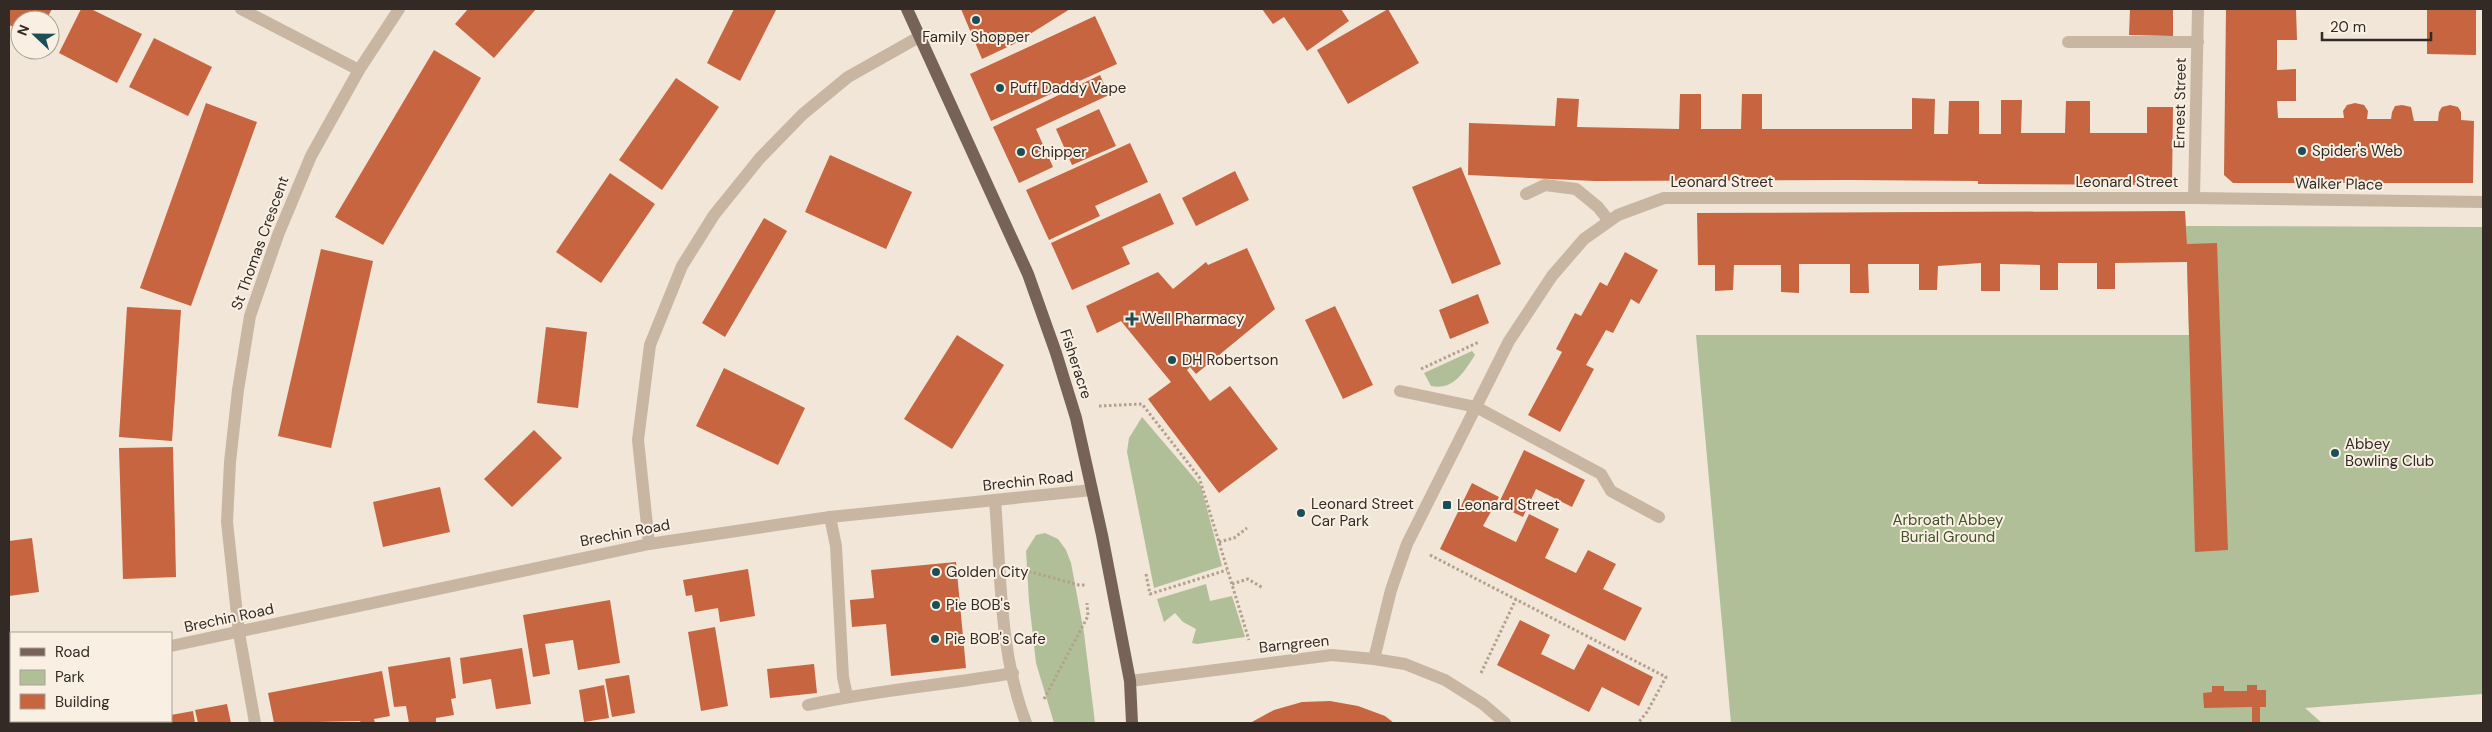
<svg xmlns="http://www.w3.org/2000/svg" width="2492" height="732" font-family="'DM Sans',sans-serif">
	<rect width="100%" height="100%" fill="#f1e6d7"/>
	<g fill="#b1bf98">
		<path d="M 2186,226 L 2483,227 L 2483,694 L 2305,708 L 2322,723 L 1731,723 L 1696,335 L 2189,335 Z"/>
		<path d="M 1472,351 L 1475,355 C 1464,372 1453,391 1431,386 L 1424,373 Z"/>
		<path d="M 1142,417 L 1201,486 L 1222,566 L 1154,588 L 1127,452 L 1129,438 Z"/>
		<path d="M 1045,533 L 1058,539 L 1066,550 L 1071,563 L 1084,633 L 1095,723 L 1054,723 L 1036,663 L 1029,601 L 1026,551 L 1036,535 Z"/>
		<path d="M 1206,584 L 1210,601 L 1232,596 L 1245,637 L 1197,644 L 1192,643 L 1196,629 L 1183,622 L 1175,613 L 1164,622 L 1157,599 Z"/>
	</g>
	<g fill="#c66540">
		<path d="M 9,9 L 52,9 L 46,20 L 20,20 L 20,30 L 9,25 Z"/>
		<path d="M 81,9 L 91,9 L 142,34 L 117,83 L 59,53 Z"/>
		<path d="M 468,9 L 536,9 L 494,58 L 455,24 Z"/>
		<path d="M 734,9 L 776,10 L 740,81 L 707,63 Z"/>
		<path d="M 961,9 L 1070,9 L 1014,44 L 982,59 Z"/>
		<path d="M 1262,9 L 1341,9 L 1349,21 L 1307,51 L 1284,17 L 1273,24 Z"/>
		<path d="M 1388,9 L 1419,63 L 1348,104 L 1317,50 Z"/>
		<path d="M 2130,9 L 2173,9 L 2173,36 L 2129,35 Z"/>
		<path d="M 2226,9 L 2296,9 L 2297,40 L 2277,40 L 2277,70 L 2296,69 L 2296,101 L 2277,101 L 2278,118 L 2344,118 L 2343,111 L 2347,105 L 2355,103 L 2364,105 L 2368,111 L 2367,119 L 2391,119 L 2392,112 L 2395,106 L 2402,105 L 2411,107 L 2414,121 L 2438,121 L 2439,112 L 2442,107 L 2450,105 L 2458,107 L 2461,112 L 2461,120 L 2474,121 L 2473,183 L 2233,183 L 2224,175 Z"/>
		<path d="M 2427,9 L 2476,9 L 2476,55 L 2427,54 Z"/>
		<path d="M 1095,16 L 1117,64 L 991,121 L 970,74 Z"/>
		<path d="M 154,38 L 212,67 L 188,116 L 129,87 Z"/>
		<path d="M 434,50 L 481,78 L 383,245 L 335,217 Z"/>
		<path d="M 1100,75 L 1109,95 L 1036,129 L 1053,167 L 1019,183 L 993,127 Z"/>
		<path d="M 676,78 L 719,107 L 662,190 L 619,160 Z"/>
		<path d="M 1680,94 L 1701,94 L 1701,129 L 1741,129 L 1742,94 L 1762,94 L 1762,129 L 1912,129 L 1912,98 L 1935,99 L 1934,134 L 1948,134 L 1949,101 L 1979,101 L 1979,134 L 2001,134 L 2001,100 L 2022,100 L 2021,133 L 2065,133 L 2066,101 L 2090,101 L 2090,133 L 2147,133 L 2147,107 L 2173,107 L 2172,185 L 1978,184 L 1978,181 L 1851,180 L 1595,181 L 1468,175 L 1469,123 L 1555,126 L 1557,98 L 1579,99 L 1577,127 L 1679,129 Z"/>
		<path d="M 206,103 L 257,122 L 191,306 L 140,288 Z"/>
		<path d="M 1099,109 L 1116,146 L 1072,165 L 1056,129 Z"/>
		<path d="M 1130,143 L 1148,182 L 1095,206 L 1100,216 L 1049,240 L 1026,190 Z"/>
		<path d="M 830,155 L 912,192 L 886,249 L 805,212 Z"/>
		<path d="M 1461,167 L 1501,264 L 1452,284 L 1412,187 Z"/>
		<path d="M 1235,171 L 1249,200 L 1196,226 L 1182,198 Z"/>
		<path d="M 610,173 L 655,204 L 601,283 L 556,252 Z"/>
		<path d="M 1160,193 L 1174,224 L 1122,247 L 1130,264 L 1072,290 L 1051,243 Z"/>
		<path d="M 2185,211 L 2187,244 L 2217,243 L 2228,550 L 2195,552 L 2187,262 L 2115,263 L 2115,289 L 2097,289 L 2097,263 L 2058,263 L 2058,290 L 2040,290 L 2040,265 L 2000,264 L 2000,291 L 1981,291 L 1981,263 L 1938,266 L 1937,290 L 1919,290 L 1919,264 L 1868,264 L 1869,293 L 1850,293 L 1850,264 L 1799,264 L 1799,293 L 1781,292 L 1781,265 L 1734,265 L 1733,290 L 1715,291 L 1715,265 L 1698,265 L 1697,213 Z"/>
		<path d="M 764,218 L 787,231 L 725,337 L 702,323 Z"/>
		<path d="M 1247,248 L 1275,309 L 1196,374 L 1190,367 L 1187,370 L 1210,401 L 1230,386 L 1278,449 L 1219,493 L 1148,399 L 1171,382 L 1121,321 L 1097,333 L 1086,306 L 1158,272 L 1173,289 L 1206,262 L 1208,265 Z"/>
		<path d="M 321,249 L 373,261 L 331,448 L 278,436 Z"/>
		<path d="M 1625,252 L 1658,270 L 1639,304 L 1631,299 L 1613,333 L 1606,330 L 1586,365 L 1594,369 L 1560,432 L 1528,415 L 1562,352 L 1556,349 L 1575,313 L 1581,316 L 1600,282 L 1607,286 Z"/>
		<path d="M 1478,294 L 1489,323 L 1450,339 L 1439,310 Z"/>
		<path d="M 1335,306 L 1373,385 L 1343,399 L 1305,320 Z"/>
		<path d="M 127,307 L 181,310 L 172,441 L 119,437 Z"/>
		<path d="M 546,327 L 587,332 L 578,408 L 537,403 Z"/>
		<path d="M 957,335 L 1004,365 L 952,449 L 904,419 Z"/>
		<path d="M 724,368 L 805,408 L 778,465 L 696,426 Z"/>
		<path d="M 534,430 L 562,458 L 512,507 L 484,479 Z"/>
		<path d="M 173,447 L 176,577 L 123,579 L 119,448 Z"/>
		<path d="M 1524,450 L 1585,480 L 1572,507 L 1536,489 L 1523,517 L 1498,505 Z"/>
		<path d="M 1472,483 L 1499,497 L 1483,526 L 1516,542 L 1529,514 L 1559,529 L 1545,558 L 1576,573 L 1588,550 L 1616,564 L 1603,589 L 1642,608 L 1625,641 L 1440,549 Z"/>
		<path d="M 440,487 L 450,532 L 383,547 L 373,502 Z"/>
		<path d="M 32,538 L 39,592 L 9,596 L 9,541 Z"/>
		<path d="M 956,562 L 966,668 L 891,676 L 886,624 L 852,627 L 850,600 L 874,598 L 871,570 Z"/>
		<path d="M 748,569 L 755,616 L 720,622 L 718,608 L 695,612 L 692,595 L 686,596 L 683,580 Z"/>
		<path d="M 610,600 L 620,663 L 578,670 L 573,640 L 545,644 L 550,674 L 533,677 L 523,615 Z"/>
		<path d="M 1520,620 L 1550,635 L 1541,654 L 1574,670 L 1588,644 L 1653,677 L 1639,706 L 1602,687 L 1589,712 L 1497,665 Z"/>
		<path d="M 715,627 L 728,706 L 701,711 L 688,632 Z"/>
		<path d="M 522,648 L 531,704 L 496,709 L 491,679 L 463,684 L 460,658 Z"/>
		<path d="M 450,657 L 456,698 L 451,699 L 454,715 L 436,718 L 436,723 L 409,723 L 406,706 L 394,707 L 388,667 Z"/>
		<path d="M 814,664 L 817,693 L 770,698 L 767,669 Z"/>
		<path d="M 382,671 L 390,716 L 374,719 L 375,723 L 361,723 L 360,721 L 274,723 L 268,693 Z"/>
		<path d="M 629,675 L 635,713 L 612,717 L 605,679 Z"/>
		<path d="M 604,685 L 609,718 L 584,722 L 579,690 Z"/>
		<path d="M 2247,685 L 2257,685 L 2257,690 L 2266,690 L 2266,707 L 2260,707 L 2260,723 L 2252,723 L 2252,707 L 2204,708 L 2203,693 L 2212,692 L 2212,686 L 2224,686 L 2224,691 L 2247,691 Z"/>
		<path d="M 1330,701 L 1358,706 L 1385,716 L 1394,723 L 1250,723 L 1274,710 L 1302,702 Z"/>
		<path d="M 227,704 L 231,723 L 198,723 L 195,710 Z"/>
		<path d="M 193,711 L 195,723 L 132,723 L 140,721 L 171,721 L 171,715 Z"/>
	</g>
	<g fill="none" stroke-linecap="round" stroke-linejoin="round">
		<g stroke="#b4a08e" stroke-width="3" stroke-dasharray="2.5 2.5" stroke-linecap="butt">
			<path d="M 1421,369 L 1479,342"/>
			<path d="M 1099,406 L 1142,404 L 1199,477 L 1249,640"/>
			<path d="M 1219,542 L 1234,538 L 1247,528"/>
			<path d="M 1430,555 L 1666,677 L 1647,712 L 1638,723"/>
			<path d="M 1024,570 L 1079,585 L 1086,585"/>
			<path d="M 1146,574 L 1150,594 L 1227,570"/>
			<path d="M 1232,584 L 1248,579 L 1263,588"/>
			<path d="M 1481,673 L 1516,599"/>
			<path d="M 1044,699 L 1088,616 L 1087,603"/>
		</g>
		<g stroke="#c8b6a3" stroke-width="12">
			<path d="M 2068,42 L 2198,42"/>
			<path d="M 1526,194 L 1545,185 L 1576,189 L 1598,207 L 1609,221"/>
			<path d="M 1400,391 L 1476,407 L 1601,474 L 1611,491 L 1659,517"/>
			<path d="M 830,517 L 836,546 L 843,677 L 847,696"/>
			<path d="M 239,633 L 255,723"/>
			<path d="M 808,705 C 876,690 945,685 1013,673"/>
		</g>
		<g stroke="#c8b6a3" stroke-width="12">
			<path d="M 241,9 L 359,70"/>
			<path d="M 2194,198 L 2198,9"/>
			<path d="M 995,500 C 1001,575 999,652 1026,723"/>
			<path d="M 649,544 L 638,440 L 650,345 L 682,266 L 714,215 L 760,158 L 803,114 L 848,77 L 919,37"/>
			<path d="M 239,633 L 227,522 L 230,462 L 238,390 L 250,316 L 278,235 L 311,156 L 359,70 L 399,9"/>
			<path d="M 1374,659 L 1391,590 L 1407,544 L 1509,341 L 1552,276 L 1584,239 L 1618,215 L 1664,198 L 2194,198 L 2483,202"/>
		</g>
		<g stroke="#c8b6a3" stroke-width="12">
			<path d="M 171,646 L 649,544 L 830,517 L 1092,490"/>
			<path d="M 9,672 L 11,672"/>
			<path d="M 1130,681 L 1332,655 L 1374,659 L 1405,664 L 1445,680 L 1483,704 L 1505,723"/>
		</g>
		<path stroke="#766256" stroke-width="12" d="M 907,9 L 1028,274 L 1056,353 L 1076,418 L 1102,535 L 1130,681 L 1132,723"/>
	</g>
	<g fill="#1b4f55" stroke="#f9f0e3" stroke-width="2">
		<circle cx="976" cy="20" r="5"/>
		<circle cx="1000" cy="88" r="5"/>
		<circle cx="2302" cy="151" r="5"/>
		<circle cx="1021" cy="152" r="5"/>
		<path d="M1129.5 311.5h5v5h5v5h-5v5h-5v-5h-5v-5h5z"/>
		<circle cx="1172" cy="360" r="5"/>
		<circle cx="2335" cy="453" r="5"/>
		<rect x="1442" y="500" width="10" height="10" rx="2.5"/>
		<circle cx="1301" cy="513" r="5"/>
		<circle cx="936" cy="572" r="5"/>
		<circle cx="936" cy="605" r="5"/>
		<circle cx="935" cy="639" r="5"/>
	</g>
	<g text-anchor="middle" dominant-baseline="central" stroke-width="4" stroke-linejoin="round" paint-order="stroke">
		<g font-size="15" fill="#332a25" stroke="#f9f0e3" text-anchor="start">
			<text x="976" y="37" text-anchor="middle">Family Shopper</text>
			<text x="1010" y="88">Puff Daddy Vape</text>
			<text x="2312" y="151">Spider's Web</text>
			<text x="1031" y="152">Chipper</text>
			<text x="1142" y="319">Well Pharmacy</text>
			<text x="1182" y="360">DH Robertson</text>
			<text x="2345" y="444">Abbey<tspan x="2345" dy="17">Bowling Club</tspan></text>
			<text x="1311" y="504">Leonard Street<tspan x="1311" dy="17">Car Park</tspan></text>
			<text x="1457" y="505">Leonard Street</text>
			<text x="946" y="572">Golden City</text>
			<text x="946" y="605">Pie BOB's</text>
			<text x="945" y="639">Pie BOB's Cafe</text>
		</g>
		<g font-size="15" fill="#332a25" stroke="#f9f0e3">
			<text transform="translate(2180 103) rotate(-89)">Ernest Street</text>
			<text x="1722" y="182">Leonard Street</text>
			<text x="2127" y="182">Leonard Street</text>
			<text transform="translate(2339 184) rotate(1)">Walker Place</text>
			<text transform="translate(260 243) rotate(-70)">St Thomas Crescent</text>
			<text transform="translate(1076 364) rotate(72)">Fisheracre</text>
			<text transform="translate(1028 481) rotate(-6)">Brechin Road</text>
			<text transform="translate(625 533) rotate(-11)">Brechin Road</text>
			<text transform="translate(229 618) rotate(-12)">Brechin Road</text>
			<text transform="translate(1294 644) rotate(-6)">Barngreen</text>
		</g>
		<g font-size="15" fill="#415229" stroke="#f9f0e3">
			<text x="1948" y="520">Arbroath Abbey<tspan x="1948" dy="17">Burial Ground</tspan></text>
		</g>
	</g>
	<rect width="2492" height="732" fill="none" stroke="#332a25" stroke-width="20"/>
	<rect x="10" y="632" width="162" height="90" fill="#f9f0e3" stroke="#aaa197"/>
	<rect x="20" y="648" width="25" height="8" fill="#766256" stroke="#aaa197"/>
	<text x="55" y="657" font-size="15" fill="#332a25">Road</text>
	<rect x="20" y="670" width="25" height="15" fill="#b1bf98" stroke="#aaa197"/>
	<text x="55" y="682" font-size="15" fill="#332a25">Park</text>
	<rect x="20" y="694" width="25" height="15" fill="#c66540" stroke="#aaa197"/>
	<text x="55" y="707" font-size="15" fill="#332a25">Building</text>
	<g transform="translate(35 35) rotate(292)"><circle r="24" fill="#f9f0e3" stroke="#aaa197"/>
	<path d="M0-4L9 19L0 12L-9 19Z" fill="#1b4f55"/>
	<text y="-8" font-size="14" font-weight="bold" text-anchor="middle" fill="#332a25">N</text>
	</g>
	<path d="M2322 32v8h109v-8" fill="none" stroke="#332a25" stroke-width="2.5"/>
	<text x="2330" y="32" font-size="15" fill="#332a25" stroke="#f9f0e3" stroke-width="4" paint-order="stroke">20 m</text>
</svg>
